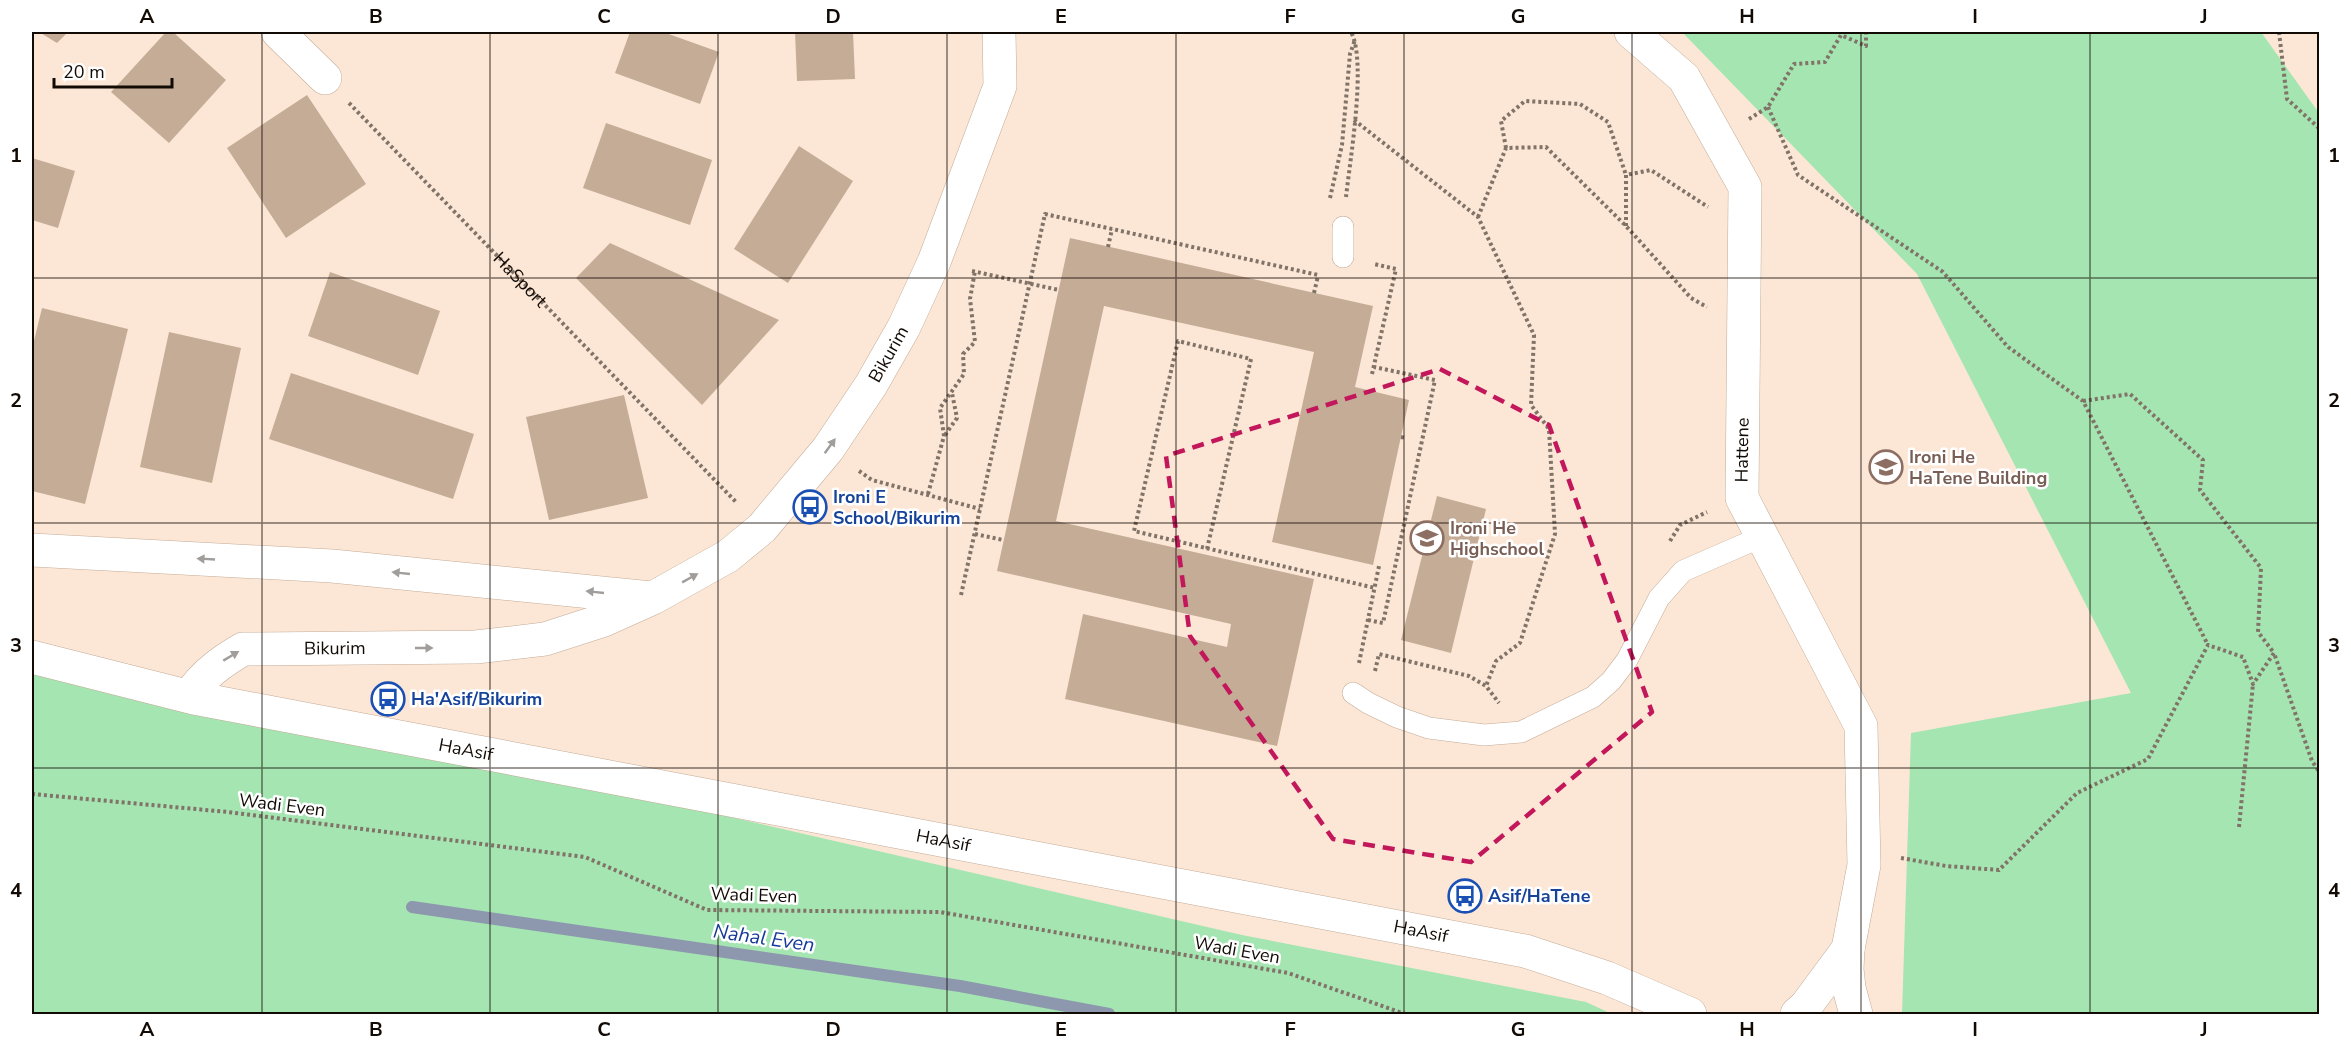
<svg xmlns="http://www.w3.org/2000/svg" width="2351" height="1046" font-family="'Nunito Sans',sans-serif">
	<rect width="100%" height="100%" fill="#fce7d6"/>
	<g fill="#a4e5b1">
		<path d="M 1682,32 L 2261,32 L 2319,113 L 2319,1014 L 1902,1014 L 1911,733 L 2131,693 L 1917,274 Z"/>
		<path d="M 32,656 L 1242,935 L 1586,1002 L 1612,1014 L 32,1014 Z"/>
	</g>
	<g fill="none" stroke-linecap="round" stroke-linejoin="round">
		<path stroke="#8d97ad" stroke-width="12" d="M 412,907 L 960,986 L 1109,1014"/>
	</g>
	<g fill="#c5ac97">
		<path d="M 39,32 L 68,32 L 57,43 Z"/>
		<path d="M 166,32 L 173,32 L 226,80 L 169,143 L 111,92 Z"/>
		<path d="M 630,32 L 663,32 L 719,52 L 700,104 L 615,73 Z"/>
		<path d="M 795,32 L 853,32 L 855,79 L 797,81 Z"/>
		<path d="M 307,95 L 366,184 L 286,238 L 227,148 Z"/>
		<path d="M 606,123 L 712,160 L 690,225 L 583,188 Z"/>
		<path d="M 799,146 L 853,181 L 788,283 L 734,249 Z"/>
		<path d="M 32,158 L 75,171 L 58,228 L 32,220 Z"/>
		<path d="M 1070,238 L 1373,306 L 1355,387 L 1409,400 L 1373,565 L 1272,542 L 1314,352 L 1104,306 L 1056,521 L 1314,579 L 1277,746 L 1065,699 L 1083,614 L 1227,647 L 1231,624 L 997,571 Z"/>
		<path d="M 610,243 L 779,320 L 702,405 L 576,278 Z"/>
		<path d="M 330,272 L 440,311 L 418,375 L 308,336 Z"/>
		<path d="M 42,308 L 128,329 L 85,504 L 32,491 L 32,349 Z"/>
		<path d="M 169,332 L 241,348 L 212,483 L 140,467 Z"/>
		<path d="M 291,373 L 474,434 L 453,499 L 269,439 Z"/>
		<path d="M 624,395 L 648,498 L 549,520 L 526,417 Z"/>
		<path d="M 1437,496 L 1486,509 L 1451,653 L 1401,640 Z"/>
	</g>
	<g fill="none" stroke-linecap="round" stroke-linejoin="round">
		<g stroke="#c4ab97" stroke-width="22">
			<g id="service">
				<path d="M 1343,257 L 1343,227"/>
				<path d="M 1353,693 L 1368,703 L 1397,717 L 1429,728 L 1484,735 L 1521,732 L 1593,697 L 1611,681 L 1627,660 L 1659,598 L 1683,571 L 1761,537"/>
			</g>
		</g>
		<g stroke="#c4ab97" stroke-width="34">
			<g id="minor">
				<path d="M 278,32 L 325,78"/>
				<path d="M 1631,32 L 1684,78 L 1745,187 L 1742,498 L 1861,726 L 1864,865 L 1848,949 L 1847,969 L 1849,988 L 1856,1014"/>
				<path d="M 32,550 L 332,566 L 651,598"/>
				<path id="s2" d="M 189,696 C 204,674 221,662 243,649 L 476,647 L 545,639 L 604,620 L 653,598 L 728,556 L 762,528 L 828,449 L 871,385 L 904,327 L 934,262 L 1000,86 L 999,32"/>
				<path d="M 1800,1014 L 1848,949"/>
			</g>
		</g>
		<g stroke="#c4ab97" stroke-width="34">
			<g id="tertiary">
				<path id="s3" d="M 32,657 L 194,698 L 1525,951 L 1607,978 L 1690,1014"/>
				<path d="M 1797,1014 L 1804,1008"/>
			</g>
		</g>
		<g stroke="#817368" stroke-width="4" stroke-dasharray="3 3" stroke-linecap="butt">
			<path d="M 2279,32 L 2287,99 L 2320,129"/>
			<path id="s1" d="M 349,103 L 736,502"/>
			<path d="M 1768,107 L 1798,175 L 1943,272 L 2008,347 L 2083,401 L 2208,645"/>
			<path d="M 1749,119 L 1768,107 L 1794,64 L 1825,62 L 1841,35 L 1866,46 L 1866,32"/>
			<path d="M 1354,120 L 1478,217 L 1534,335 L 1531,405 L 1549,429 L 1555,534 L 1520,643 L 1496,661 L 1486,686"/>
			<path d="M 1506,148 L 1501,121 L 1525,101 L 1580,104 L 1608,122 L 1626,175"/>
			<path d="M 1346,197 C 1350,160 1367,61 1351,32"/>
			<path d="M 1330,198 L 1342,145 L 1350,54 L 1355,40"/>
			<path d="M 1478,217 L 1506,148 L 1546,147 L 1626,226 L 1691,298 L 1707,307"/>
			<path d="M 1626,226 L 1626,175 L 1651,170 L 1708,207"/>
			<path d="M 1108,247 L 1112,229"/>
			<path d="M 972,271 L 1059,290"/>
			<path d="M 1314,293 L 1318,276"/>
			<path d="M 1372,374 L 1396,269 L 1374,264"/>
			<path d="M 2083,401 L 2130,394 L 2203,460 L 2200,490 L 2261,568 L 2258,632 L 2274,653"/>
			<path d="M 945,435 L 957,418 L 952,393"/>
			<path d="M 1401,437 L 1406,438"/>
			<path d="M 859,471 L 872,480 L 980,509"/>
			<path d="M 928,494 L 944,436 L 940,408 L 964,374 L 963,354 L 975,342 L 970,299 L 975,271"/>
			<path d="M 975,534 L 1003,540"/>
			<path d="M 1670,541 L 1680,525 L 1707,512"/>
			<path d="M 1207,549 L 1251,359 L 1178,341 L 1134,531 L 1375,588"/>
			<path d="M 961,595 L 1045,214 L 1318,275"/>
			<path d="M 1368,620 L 1383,623 L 1435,380 L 1374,367"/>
			<path d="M 1359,663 L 1379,566"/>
			<path d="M 1375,671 L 1379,654 L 1469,676 L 1486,686 L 1499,703"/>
			<path d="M 32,794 L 228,812 L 585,857 L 707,910 L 940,912 L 1288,973 L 1405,1014"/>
			<path d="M 2239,827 L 2253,684"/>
			<path d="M 1901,858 L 1946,866 L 1999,870 L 2077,793 L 2148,759 L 2208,645 L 2243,657 L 2253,684 L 2274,653 L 2312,761 L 2320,773"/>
		</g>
		<use href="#service" stroke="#fff" stroke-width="21"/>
		<use href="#minor" stroke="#fff" stroke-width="33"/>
		<use href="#tertiary" stroke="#fff" stroke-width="33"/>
	</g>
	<defs><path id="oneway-solid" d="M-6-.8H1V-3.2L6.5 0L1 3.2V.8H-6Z" transform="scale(1.5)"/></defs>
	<g fill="#a09d9b">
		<use href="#oneway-solid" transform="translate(830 446) rotate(-54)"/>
		<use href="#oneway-solid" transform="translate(206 559) rotate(-177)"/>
		<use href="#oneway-solid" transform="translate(401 573) rotate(-174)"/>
		<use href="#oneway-solid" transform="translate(690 578) rotate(-29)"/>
		<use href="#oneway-solid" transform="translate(595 592) rotate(-174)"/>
		<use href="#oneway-solid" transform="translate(424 648)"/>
		<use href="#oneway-solid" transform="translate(231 656) rotate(-31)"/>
	</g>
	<path fill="none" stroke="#c2185b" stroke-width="4.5" stroke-dasharray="12 8" stroke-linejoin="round" d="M 1440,369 L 1549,425 L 1652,712 L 1471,862 L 1333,839 L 1190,636 L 1166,456 Z"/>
	<path fill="none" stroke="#120a04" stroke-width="1.5" stroke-opacity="0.55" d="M 262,32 L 262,1014M 490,32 L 490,1014M 718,32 L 718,1014M 947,32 L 947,1014M 1176,32 L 1176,1014M 1404,32 L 1404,1014M 1632,32 L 1632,1014M 1861,32 L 1861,1014M 2090,32 L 2090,1014M 32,278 L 2320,278M 32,523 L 2320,523M 32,768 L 2320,768"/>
	<defs>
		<g id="school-ring" transform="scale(1.725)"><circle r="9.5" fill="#fff" stroke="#8d6e63" stroke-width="1.5"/><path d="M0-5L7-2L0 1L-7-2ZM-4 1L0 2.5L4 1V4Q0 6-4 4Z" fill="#8d6e63"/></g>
		<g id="bus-ring" transform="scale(1.725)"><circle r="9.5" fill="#fff" stroke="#1a4fb4" stroke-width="1.5"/><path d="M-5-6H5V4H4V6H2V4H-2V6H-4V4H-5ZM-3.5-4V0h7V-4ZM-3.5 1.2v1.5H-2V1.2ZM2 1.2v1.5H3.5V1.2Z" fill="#1a4fb4"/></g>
	</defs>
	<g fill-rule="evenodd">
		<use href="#school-ring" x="1886" y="467"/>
		<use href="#bus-ring" x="810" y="507"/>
		<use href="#school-ring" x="1427" y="538"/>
		<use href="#bus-ring" x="388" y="699"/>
		<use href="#bus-ring" x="1465" y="896"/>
	</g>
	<g text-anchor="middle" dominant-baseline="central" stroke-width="5" stroke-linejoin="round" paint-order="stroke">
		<g font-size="18" fill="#120a04" stroke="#fff">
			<text stroke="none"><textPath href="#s1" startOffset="246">HaSport</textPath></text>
			<text stroke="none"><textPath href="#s2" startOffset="836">Bikurim</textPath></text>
			<text transform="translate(1742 450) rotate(-89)">Hattene</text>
			<text stroke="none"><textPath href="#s2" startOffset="164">Bikurim</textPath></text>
			<text stroke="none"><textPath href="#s3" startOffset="444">HaAsif</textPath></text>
			<text transform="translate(282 805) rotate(7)">Wadi Even</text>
			<text stroke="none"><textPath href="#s3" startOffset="930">HaAsif</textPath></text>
			<text transform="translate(754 895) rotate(2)">Wadi Even</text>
			<text stroke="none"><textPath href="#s3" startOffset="1416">HaAsif</textPath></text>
			<text transform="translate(1237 950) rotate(10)">Wadi Even</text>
		</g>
		<g font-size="18" font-weight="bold" fill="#785e54" stroke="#fff" text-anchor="start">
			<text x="1909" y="457">Ironi He<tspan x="1909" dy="21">HaTene Building</tspan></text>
			<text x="1450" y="528">Ironi He<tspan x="1450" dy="21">Highschool</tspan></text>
		</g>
		<g font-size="18" font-weight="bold" fill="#164399" stroke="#fff" text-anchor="start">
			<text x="833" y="497">Ironi E<tspan x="833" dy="21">School/Bikurim</tspan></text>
			<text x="411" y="699">Ha'Asif/Bikurim</text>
			<text x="1488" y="896">Asif/HaTene</text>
		</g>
		<g font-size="20" font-style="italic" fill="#163a98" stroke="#fff">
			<text transform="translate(764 938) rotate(8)">Nahal Even</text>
		</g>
	</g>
	<rect width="2351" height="1046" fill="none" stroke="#ffffff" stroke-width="66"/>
	<path d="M54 78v9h118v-9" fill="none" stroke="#120a04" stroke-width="3"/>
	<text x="63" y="78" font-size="18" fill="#120a04" stroke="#ffffff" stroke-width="4.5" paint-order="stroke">20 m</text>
	<rect x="33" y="33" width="2285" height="980" fill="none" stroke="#120a04" stroke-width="2"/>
	<g font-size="20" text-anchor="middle" font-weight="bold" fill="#120a04">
		<text x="147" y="23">A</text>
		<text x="376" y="23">B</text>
		<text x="604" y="23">C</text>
		<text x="833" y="23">D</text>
		<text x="1061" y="23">E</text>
		<text x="1290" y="23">F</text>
		<text x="1518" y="23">G</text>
		<text x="1747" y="23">H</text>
		<text x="1975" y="23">I</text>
		<text x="2204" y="23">J</text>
		<text x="16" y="162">1</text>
		<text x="2334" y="162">1</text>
		<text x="16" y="407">2</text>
		<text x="2334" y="407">2</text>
		<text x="16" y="652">3</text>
		<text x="2334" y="652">3</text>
		<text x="16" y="897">4</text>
		<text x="2334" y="897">4</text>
		<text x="147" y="1036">A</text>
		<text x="376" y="1036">B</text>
		<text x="604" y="1036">C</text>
		<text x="833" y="1036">D</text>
		<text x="1061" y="1036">E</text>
		<text x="1290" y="1036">F</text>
		<text x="1518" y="1036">G</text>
		<text x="1747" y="1036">H</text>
		<text x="1975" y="1036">I</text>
		<text x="2204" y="1036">J</text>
	</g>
</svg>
